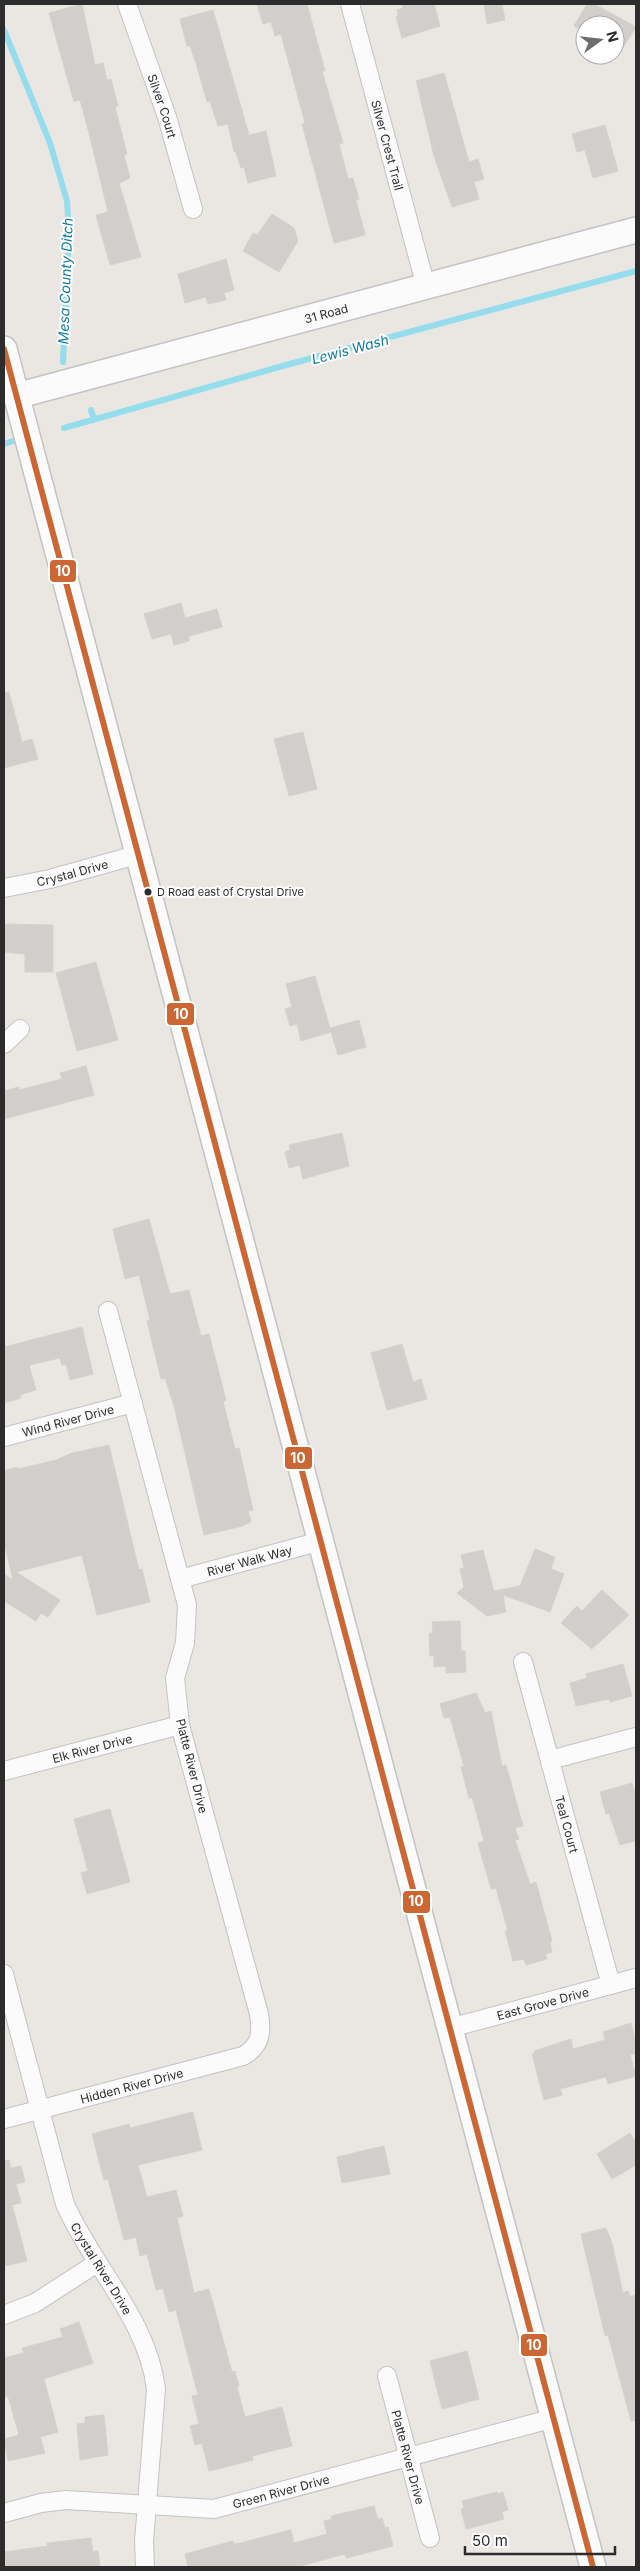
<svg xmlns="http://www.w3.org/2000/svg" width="640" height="2571" font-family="Inter,sans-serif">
	<rect width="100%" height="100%" fill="#eae6e2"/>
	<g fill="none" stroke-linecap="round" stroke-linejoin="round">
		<g stroke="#95ddec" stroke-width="6">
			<path d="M 4,30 L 50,143 L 67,201 L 69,233 L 63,362"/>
			<path d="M 91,410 L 94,419"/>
			<path d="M 64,428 L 286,365 L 636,271"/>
			<path d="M 4,444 L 16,440"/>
		</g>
	</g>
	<g fill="#d1cecb" stroke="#d5d2ce">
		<path d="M 82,4 L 95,65 L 103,63 L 107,80 L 111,79 L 118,106 L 115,107 L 127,154 L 124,155 L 130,178 L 119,183 L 141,257 L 110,265 L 96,215 L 108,212 L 90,137 L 80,100 L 74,102 L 49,13 Z"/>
		<path d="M 257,4 L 307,4 L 325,71 L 322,71 L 343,143 L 339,144 L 348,179 L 353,178 L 359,199 L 356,200 L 365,235 L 334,243 L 302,124 L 305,123 L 281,34 L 275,36 L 271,22 L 263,24 Z"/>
		<path d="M 402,4 L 434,4 L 440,26 L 402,38 L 396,17 L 398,16 L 397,10 L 403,8 Z"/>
		<path d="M 484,4 L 502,4 L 505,20 L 487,24 Z"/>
		<path d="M 587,4 L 594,4 L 636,27 L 619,54 L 615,51 L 615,25 L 585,25 L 585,32 L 574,26 Z"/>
		<path d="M 213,10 L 249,135 L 266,131 L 276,176 L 248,183 L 244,167 L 241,168 L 236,152 L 234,152 L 228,124 L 218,126 L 210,101 L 207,102 L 196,63 L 190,46 L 187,46 L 180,19 Z"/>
		<path d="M 444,73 L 469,162 L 478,159 L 484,179 L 474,182 L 479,199 L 452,207 L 434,156 L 417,84 L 416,81 Z"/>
		<path d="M 605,125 L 618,171 L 593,178 L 585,150 L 577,152 L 572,134 Z"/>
		<path d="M 272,214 L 294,228 L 298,241 L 279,272 L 243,251 L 253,233 L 257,235 Z"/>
		<path d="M 226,259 L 234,290 L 224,293 L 226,300 L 208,304 L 206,297 L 185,303 L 178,274 Z"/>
		<path d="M 181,603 L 185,618 L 217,609 L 222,627 L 189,636 L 189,641 L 174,645 L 171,634 L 152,639 L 144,614 Z"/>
		<path d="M 9,692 L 22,742 L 32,739 L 38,759 L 4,768 L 4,693 Z"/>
		<path d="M 303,732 L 317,789 L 289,796 L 274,739 Z"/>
		<path d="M 4,924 L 53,925 L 53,972 L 25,972 L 25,954 L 4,952 Z"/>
		<path d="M 96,962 L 118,1040 L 77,1051 L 56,973 Z"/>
		<path d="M 315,976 L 331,1032 L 301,1041 L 297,1024 L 290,1026 L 285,1009 L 292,1007 L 286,984 Z"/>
		<path d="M 359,1020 L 366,1047 L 338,1055 L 330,1028 Z"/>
		<path d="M 86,1066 L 94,1095 L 4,1119 L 4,1091 L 19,1087 L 19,1090 L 62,1079 L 60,1073 Z"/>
		<path d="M 342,1133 L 349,1166 L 303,1179 L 300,1165 L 289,1168 L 285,1152 L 290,1150 L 289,1145 Z"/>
		<path d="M 149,1219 L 170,1294 L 189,1290 L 201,1336 L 209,1334 L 226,1400 L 223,1401 L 235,1449 L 239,1448 L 253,1510 L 248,1511 L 251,1522 L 242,1526 L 204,1535 L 174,1406 L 165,1378 L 161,1379 L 147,1321 L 150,1320 L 139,1275 L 125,1279 L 113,1229 Z"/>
		<path d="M 82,1327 L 93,1374 L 70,1380 L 66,1364 L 62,1365 L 60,1358 L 29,1365 L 36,1390 L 20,1395 L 21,1398 L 4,1403 L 4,1347 Z"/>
		<path d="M 402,1344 L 413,1382 L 421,1379 L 427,1399 L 387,1410 L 371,1353 Z"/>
		<path d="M 109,1445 L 139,1570 L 142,1569 L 150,1602 L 97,1615 L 82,1555 L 16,1572 L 60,1600 L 48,1617 L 41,1613 L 36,1621 L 4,1601 L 4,1574 L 13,1580 L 4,1542 L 4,1471 L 17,1467 L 18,1469 L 56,1460 L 72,1453 Z"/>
		<path d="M 535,1549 L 555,1557 L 551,1569 L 564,1574 L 550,1612 L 503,1595 L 506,1612 L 487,1616 L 457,1593 L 464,1587 L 460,1569 L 464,1568 L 461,1555 L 483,1550 L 494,1591 L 520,1586 Z"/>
		<path d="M 602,1590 L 629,1615 L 592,1649 L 561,1623 L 577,1606 L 582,1611 Z"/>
		<path d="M 460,1621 L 461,1651 L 465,1651 L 466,1672 L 446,1673 L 446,1666 L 434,1667 L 434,1656 L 430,1656 L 429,1633 L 433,1633 L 432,1622 Z"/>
		<path d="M 623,1664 L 632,1696 L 610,1702 L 609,1699 L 576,1706 L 570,1683 L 587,1678 L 586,1674 Z"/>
		<path d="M 476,1693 L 485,1713 L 491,1711 L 502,1766 L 506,1765 L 523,1826 L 515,1828 L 519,1839 L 515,1840 L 530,1884 L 536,1882 L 552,1941 L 550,1942 L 552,1952 L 545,1954 L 547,1959 L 526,1965 L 524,1959 L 513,1961 L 505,1931 L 508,1931 L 496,1888 L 491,1889 L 478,1843 L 484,1841 L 472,1797 L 469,1798 L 461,1767 L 464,1766 L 450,1717 L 444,1718 L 440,1704 Z"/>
		<path d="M 632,1783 L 636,1797 L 636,1841 L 620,1845 L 609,1813 L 606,1814 L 600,1792 Z"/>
		<path d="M 110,1809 L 130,1882 L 87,1894 L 81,1873 L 88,1871 L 74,1819 Z"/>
		<path d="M 631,2023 L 636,2042 L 636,2053 L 630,2055 L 636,2076 L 608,2084 L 606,2077 L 560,2089 L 562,2095 L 544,2100 L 532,2054 L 535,2053 L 534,2051 L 571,2039 L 573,2049 L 605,2040 L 603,2032 Z"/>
		<path d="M 193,2112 L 202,2150 L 138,2165 L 147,2197 L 176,2190 L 183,2216 L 177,2218 L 194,2293 L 209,2289 L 232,2372 L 235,2371 L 239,2386 L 237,2387 L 245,2417 L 282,2407 L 292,2446 L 252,2456 L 253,2460 L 209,2471 L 202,2443 L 195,2445 L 190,2426 L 199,2424 L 192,2396 L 198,2395 L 176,2310 L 169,2312 L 163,2288 L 156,2290 L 147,2254 L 140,2256 L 136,2237 L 124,2240 L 108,2179 L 104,2180 L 92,2134 L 129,2124 L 130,2128 Z"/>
		<path d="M 630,2133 L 636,2143 L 636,2165 L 612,2179 L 597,2154 Z"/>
		<path d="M 384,2146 L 390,2174 L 342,2183 L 337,2157 Z"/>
		<path d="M 9,2160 L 11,2168 L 21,2166 L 25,2182 L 16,2184 L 21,2203 L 12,2205 L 27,2261 L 4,2266 L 4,2161 Z"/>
		<path d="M 606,2228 L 612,2243 L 623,2293 L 628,2291 L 630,2297 L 636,2295 L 636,2420 L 631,2421 L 608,2335 L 605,2336 L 581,2234 Z"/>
		<path d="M 79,2322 L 93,2363 L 44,2379 L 58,2432 L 40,2437 L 45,2453 L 8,2461 L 4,2439 L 19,2435 L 8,2396 L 4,2397 L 4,2358 L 24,2353 L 22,2348 L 63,2337 L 60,2329 Z"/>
		<path d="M 467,2351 L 479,2399 L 442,2409 L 430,2361 Z"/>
		<path d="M 104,2415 L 108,2455 L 80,2460 L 77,2424 L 85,2423 L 85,2417 Z"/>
		<path d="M 497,2492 L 498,2494 L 503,2492 L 508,2510 L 502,2512 L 504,2519 L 466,2529 L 461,2509 L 464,2508 L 462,2501 Z"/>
		<path d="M 374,2506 L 378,2520 L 382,2518 L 385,2528 L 388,2527 L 393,2546 L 346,2558 L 345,2554 L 297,2567 L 188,2567 L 185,2554 L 233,2541 L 234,2544 L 240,2543 L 291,2530 L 294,2543 L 327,2534 L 324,2521 L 332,2519 L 331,2516 Z"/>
		<path d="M 91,2538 L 93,2552 L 98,2551 L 100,2567 L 4,2567 L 4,2552 L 48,2546 L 47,2543 Z"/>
	</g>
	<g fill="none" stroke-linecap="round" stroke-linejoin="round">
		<g stroke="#c4c3c3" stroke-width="20">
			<g id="street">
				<path id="s1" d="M 127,4 L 167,117 L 193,209"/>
				<path id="s2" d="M 350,4 L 426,287"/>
				<path id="s3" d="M 4,888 L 50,879 L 140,854"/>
				<path d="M 4,1044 L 20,1029"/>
				<path id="s4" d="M 4,1437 L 133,1403"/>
				<path id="s5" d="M 180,1579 L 321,1541"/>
				<path id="s6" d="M 523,1662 L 611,1985"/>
				<path d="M 550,1760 L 636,1737"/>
				<path id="s7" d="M 4,1771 L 180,1725"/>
				<path id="s8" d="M 4,1974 L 65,2204 C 92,2266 148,2320 156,2389 L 144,2541 L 145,2567"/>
				<path id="s9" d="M 450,2028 L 636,1978"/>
				<path id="s10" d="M 4,2119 L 243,2056 C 261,2046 262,2032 259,2014 L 180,1725 L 175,1678 L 185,1643 L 187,1605 L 108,1311"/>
				<path d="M 4,2315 L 35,2303 L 97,2263"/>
				<path id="s11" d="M 387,2376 L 430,2538"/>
				<path id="s12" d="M 4,2513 L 41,2503 L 66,2500 L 214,2509 L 554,2418"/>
			</g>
		</g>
		<g stroke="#c4c3c3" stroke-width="28">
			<g id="secondary">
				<path d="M 4,349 L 593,2567"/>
				<path id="s13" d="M 16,396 L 636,230"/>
			</g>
		</g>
		<use href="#street" stroke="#fcfbfb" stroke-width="18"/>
		<use href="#secondary" stroke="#fcfbfb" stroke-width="25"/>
		<g stroke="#fff" stroke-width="10">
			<path id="bus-1" d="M 4,349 L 593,2567"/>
		</g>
		<use href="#bus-1" stroke="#c63" stroke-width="6"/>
	</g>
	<circle fill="#2c2c2c" stroke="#fff" stroke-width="2" cx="148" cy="892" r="4.5"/>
	<g text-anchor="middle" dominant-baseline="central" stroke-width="4" stroke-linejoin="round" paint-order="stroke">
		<g font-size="11" fill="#2c2c2c" stroke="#fff" text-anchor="start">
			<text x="157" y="892">D Road east of Crystal Drive</text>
		</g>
		<g font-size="12" fill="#2c2c2c" stroke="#fff">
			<text stroke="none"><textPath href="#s1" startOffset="108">Silver Court</textPath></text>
			<text stroke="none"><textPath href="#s2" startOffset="146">Silver Crest Trail</textPath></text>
			<text stroke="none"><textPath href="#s13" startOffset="321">31 Road</textPath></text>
			<text stroke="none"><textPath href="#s3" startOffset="70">Crystal Drive</textPath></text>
			<text stroke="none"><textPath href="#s4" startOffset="66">Wind River Drive</textPath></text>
			<text stroke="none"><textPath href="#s5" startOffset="72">River Walk Way</textPath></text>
			<text stroke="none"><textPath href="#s7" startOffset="91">Elk River Drive</textPath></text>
			<text transform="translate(192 1766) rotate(76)">Platte River Drive</text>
			<text stroke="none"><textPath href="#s6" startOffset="168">Teal Court</textPath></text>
			<text stroke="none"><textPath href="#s9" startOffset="96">East Grove Drive</textPath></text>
			<text stroke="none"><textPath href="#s10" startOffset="132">Hidden River Drive</textPath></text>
			<text stroke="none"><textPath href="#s8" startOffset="312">Crystal River Drive</textPath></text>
			<text stroke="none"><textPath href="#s11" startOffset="84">Platte River Drive</textPath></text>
			<text stroke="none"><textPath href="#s12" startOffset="281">Green River Drive</textPath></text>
		</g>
		<g font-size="14" font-style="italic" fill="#0b7aa2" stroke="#fff">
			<text transform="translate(65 281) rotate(-88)">Mesa County Ditch</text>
			<text transform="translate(350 349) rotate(-15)">Lewis Wash</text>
		</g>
	</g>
	<g stroke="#fff" stroke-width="2">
		<rect x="49" y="559" width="28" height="24" rx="5" fill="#c63"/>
		<rect x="166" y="1002" width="29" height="24" rx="5" fill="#c63"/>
		<rect x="284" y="1446" width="29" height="24" rx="5" fill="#c63"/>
		<rect x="402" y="1890" width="29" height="24" rx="5" fill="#c63"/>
		<rect x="520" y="2333" width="28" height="24" rx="5" fill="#c63"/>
	</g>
	<g font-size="14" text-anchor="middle" font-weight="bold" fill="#fff">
		<text x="63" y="576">10</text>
		<text x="181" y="1019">10</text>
		<text x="298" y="1463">10</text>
		<text x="416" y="1906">10</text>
		<text x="534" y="2350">10</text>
	</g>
	<rect width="640" height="2571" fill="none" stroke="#2c2c2c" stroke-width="10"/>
	<g transform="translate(600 40) rotate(75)"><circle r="24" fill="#ffffff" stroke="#ababab"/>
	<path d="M0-4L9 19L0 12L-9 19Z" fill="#6e6d6c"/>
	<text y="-8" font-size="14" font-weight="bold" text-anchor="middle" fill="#2c2c2c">N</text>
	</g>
	<path d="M465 2546v8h150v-8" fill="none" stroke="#2c2c2c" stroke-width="2.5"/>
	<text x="472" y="2546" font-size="15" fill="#2c2c2c" stroke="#ffffff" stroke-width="4" paint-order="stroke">50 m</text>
</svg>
